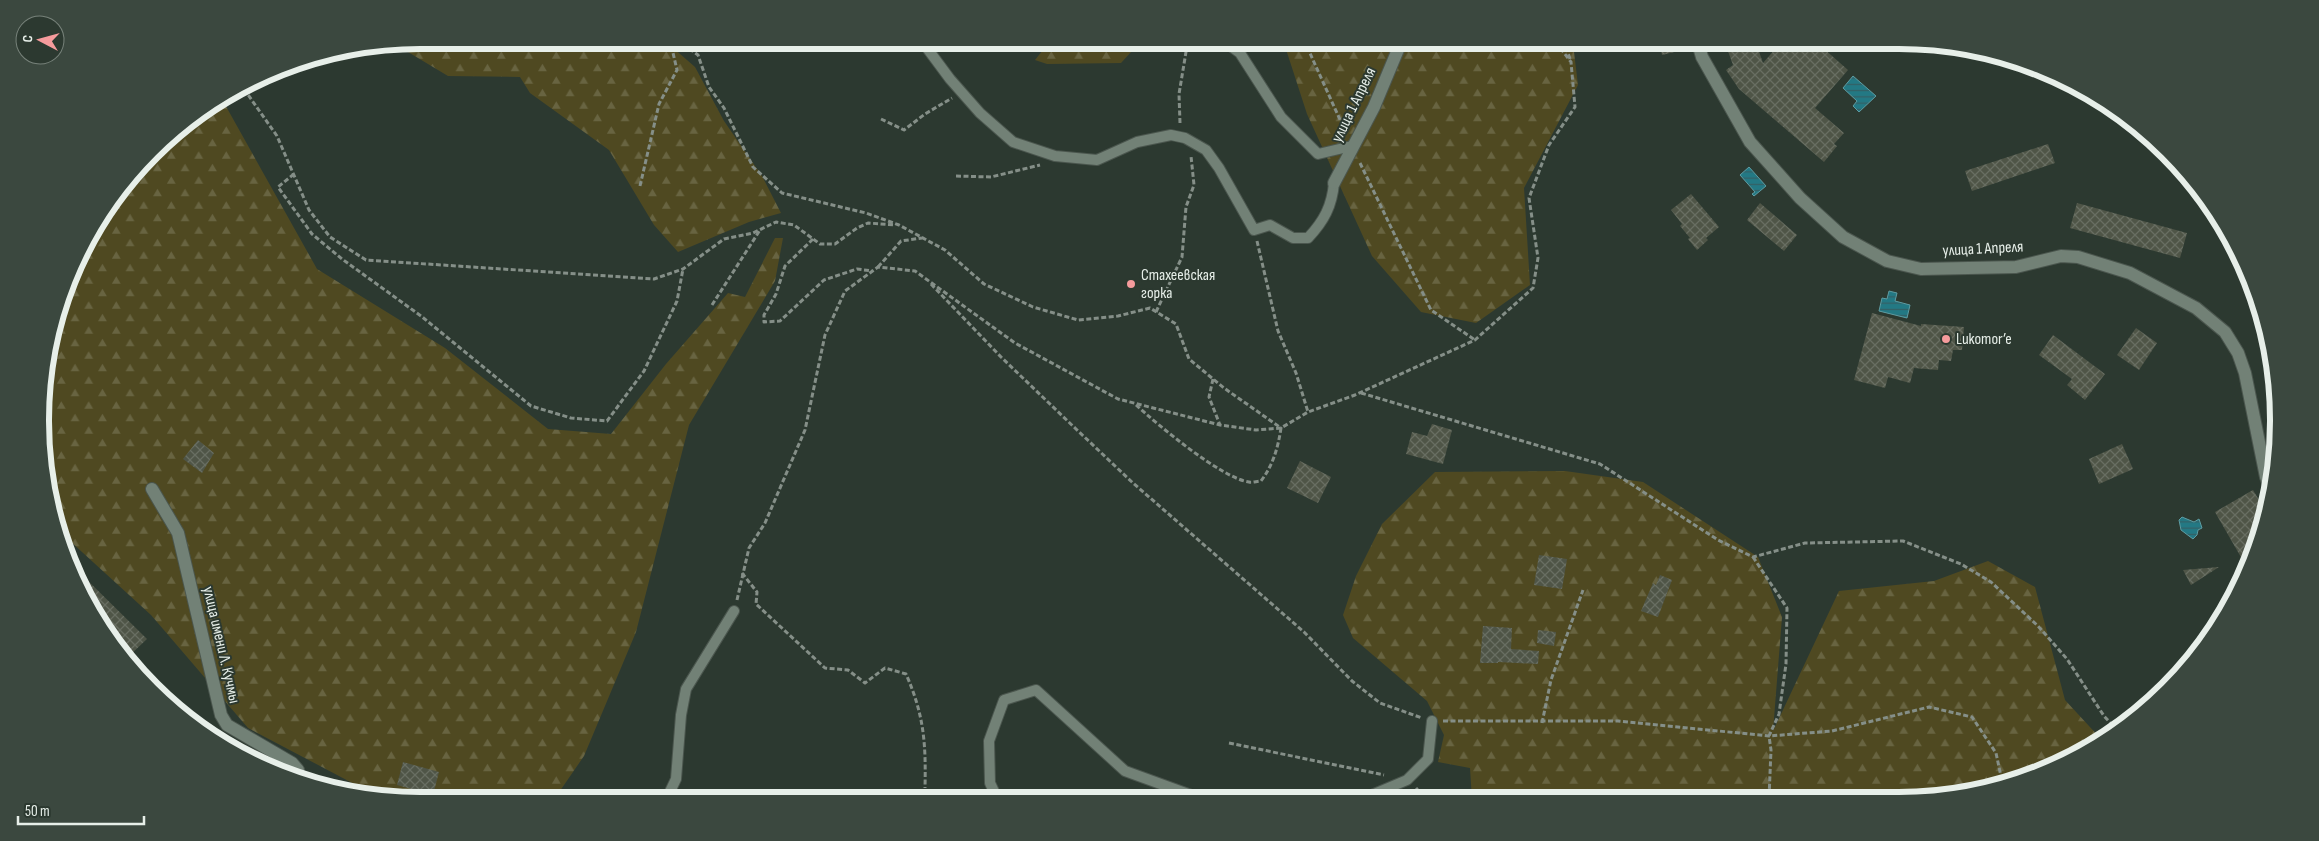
<svg xmlns="http://www.w3.org/2000/svg" width="2319" height="841" font-family="'Sofia Sans Condensed',sans-serif">
	<defs>
		<pattern id="forest-firs" width="22" height="20" patternUnits="userSpaceOnUse" patternTransform="scale(1.25)"><rect width="22" height="20" fill="#4f4921"/><path d="M5 1l3.5 6h-7zM16 11l3.5 6h-7z" fill="#686441"/></pattern>
		<pattern id="water-rules" width="6" height="5" patternUnits="userSpaceOnUse" patternTransform="scale(1.25)"><rect width="6" height="5" fill="#237984"/><path d="M0 2.5h6" fill="none" stroke="#346065"/></pattern>
		<pattern id="building-cross-hatch" width="8" height="8" patternUnits="userSpaceOnUse" patternTransform="scale(1.25)"><rect width="8" height="8" fill="#4f5547"/><path d="M0 0l8 8M0 8l8-8" fill="none" stroke="#686e62"/></pattern>
	</defs>
	<rect width="100%" height="100%" fill="#2c3930"/>
	<g fill="url(#forest-firs)">
		<path d="M 421,40 L 664,40 L 695,67 L 724,121 L 762,176 L 781,213 L 749,222 L 678,252 L 654,225 L 609,150 L 530,93 L 520,77 L 448,76 L 393,43 Z"/>
		<path d="M 1051,40 L 1142,40 L 1121,63 L 1047,64 L 1035,60 Z"/>
		<path d="M 1283,40 L 1556,40 L 1574,52 L 1578,85 L 1524,188 L 1530,285 L 1476,323 L 1421,312 L 1372,256 L 1307,114 Z"/>
		<path d="M 223,101 L 317,269 L 445,348 L 548,429 L 611,434 L 666,364 L 728,293 L 745,297 L 775,238 L 783,238 L 775,281 L 689,425 L 636,632 L 584,756 L 553,801 L 421,801 L 375,795 L 248,728 L 151,615 L 59,531 L 53,519 L 41,445 L 43,371 L 79,252 L 119,189 L 169,135 Z"/>
		<path d="M 1565,471 L 1643,482 L 1758,557 L 1782,617 L 1773,731 L 1839,591 L 1934,581 L 1988,561 L 2035,587 L 2065,700 L 2101,739 L 2067,762 L 1948,798 L 1472,799 L 1470,768 L 1438,762 L 1444,735 L 1427,701 L 1353,638 L 1343,615 L 1356,576 L 1382,524 L 1435,472 Z"/>
	</g>
	<g fill="url(#water-rules)" stroke="#5e9ca2">
		<path d="M 1853,76 L 1876,96 L 1859,112 L 1853,106 L 1857,101 L 1843,88 Z"/>
		<path d="M 1749,167 L 1766,186 L 1754,196 L 1752,194 L 1755,192 L 1740,175 Z"/>
		<path d="M 1889,291 L 1897,293 L 1895,301 L 1910,305 L 1907,318 L 1879,311 L 1882,298 L 1887,299 Z"/>
		<path d="M 2182,517 L 2194,522 L 2199,519 L 2202,528 L 2198,530 L 2197,535 L 2193,539 L 2181,530 L 2179,520 Z"/>
	</g>
	<g fill="url(#building-cross-hatch)">
		<path d="M 1659,40 L 1689,40 L 1691,48 L 1662,55 Z"/>
		<path d="M 1724,40 L 1755,40 L 1763,63 L 1783,40 L 1814,40 L 1848,70 L 1815,108 L 1844,133 L 1834,144 L 1837,146 L 1824,162 L 1739,89 L 1726,70 L 1733,65 Z"/>
		<path d="M 2048,144 L 2055,163 L 1972,191 L 1965,171 Z"/>
		<path d="M 1691,194 L 1719,227 L 1706,238 L 1708,240 L 1697,250 L 1688,239 L 1690,238 L 1680,226 L 1682,224 L 1671,210 Z"/>
		<path d="M 1760,203 L 1797,235 L 1784,251 L 1747,220 Z"/>
		<path d="M 2077,203 L 2187,233 L 2180,258 L 2070,228 Z"/>
		<path d="M 1872,313 L 1921,326 L 1921,324 L 1964,327 L 1962,350 L 1953,350 L 1951,361 L 1939,360 L 1938,370 L 1914,368 L 1910,383 L 1888,377 L 1885,388 L 1854,380 Z"/>
		<path d="M 2136,328 L 2157,343 L 2139,370 L 2117,355 Z"/>
		<path d="M 2053,335 L 2105,374 L 2085,400 L 2067,385 L 2072,379 L 2039,355 Z"/>
		<path d="M 1432,424 L 1452,430 L 1443,464 L 1406,454 L 1412,432 L 1427,436 Z"/>
		<path d="M 198,440 L 214,453 L 202,473 L 183,459 Z"/>
		<path d="M 2122,444 L 2133,469 L 2099,484 L 2089,459 Z"/>
		<path d="M 1300,461 L 1331,477 L 1318,503 L 1287,488 Z"/>
		<path d="M 2253,490 L 2267,513 L 2246,566 L 2215,512 Z"/>
		<path d="M 1539,555 L 1567,559 L 1562,589 L 1534,585 Z"/>
		<path d="M 2219,567 L 2191,585 L 2183,570 Z"/>
		<path d="M 77,570 L 147,639 L 128,657 L 104,632 Z"/>
		<path d="M 1660,575 L 1672,580 L 1658,617 L 1641,611 L 1653,583 L 1656,585 Z"/>
		<path d="M 1483,626 L 1512,628 L 1511,649 L 1539,651 L 1538,664 L 1498,662 L 1498,663 L 1480,663 Z"/>
		<path d="M 1538,630 L 1556,632 L 1554,646 L 1537,643 Z"/>
		<path d="M 403,762 L 439,772 L 433,795 L 397,785 Z"/>
	</g>
	<g fill="none" stroke-linecap="round" stroke-linejoin="round">
		<g stroke="#4b564e" stroke-width="12">
			<g id="service">
				<path d="M 921,40 L 950,79 L 980,113 L 1013,142 L 1055,156 L 1097,160 L 1137,142 L 1171,135 L 1185,138 L 1206,150 L 1219,168 L 1254,230 L 1270,225 L 1293,238 L 1308,238 C 1324,221 1332,206 1334,183"/>
				<path d="M 1222,40 L 1240,53 L 1281,117 L 1318,154 L 1352,146"/>
				<path d="M 1362,799 L 1407,780 L 1428,759 L 1432,721"/>
				<path d="M 666,800 L 676,779 L 681,715 L 686,689 L 734,611"/>
				<path d="M 998,800 L 990,783 L 989,741 L 1004,700 L 1036,690 L 1125,771 L 1202,799"/>
			</g>
		</g>
		<g stroke="#4b564e" stroke-width="14">
			<g id="minor">
				<path d="M 1697,40 L 1702,57 L 1750,142 L 1800,198 L 1843,237 L 1887,261 L 1921,269 L 2016,267 L 2061,256 L 2078,257 L 2130,273 L 2196,308 L 2225,332 L 2238,353 L 2245,373 L 2266,477 L 2271,489"/>
				<path d="M 1334,183 L 1374,107 L 1402,40"/>
				<path d="M 152,489 L 178,533 L 221,715 L 227,725 L 292,763 L 298,770 L 298,777"/>
			</g>
		</g>
		<g stroke="#858f88" stroke-width="3" stroke-dasharray="5 2.5" stroke-linecap="butt">
			<path d="M 677,40 L 698,55 L 709,87 L 724,108 L 753,167 L 782,193 L 866,213 L 899,225 L 945,250 L 984,284 L 1033,307 L 1078,320 L 1118,316 L 1150,308 L 1176,324 L 1189,359 L 1224,388 L 1281,428 C 1278,448 1273,465 1261,481 C 1257,481 1252,483 1249,482 C 1221,478 1158,425 1136,405"/>
			<path d="M 1304,40 L 1346,133"/>
			<path d="M 1564,40 L 1570,59"/>
			<path d="M 244,89 L 277,136 L 309,210 L 330,237 L 366,260 L 654,279 L 683,269 L 724,239 L 753,233 L 776,222 L 794,225 L 820,244 L 835,244 L 857,228 L 868,223 L 895,225"/>
			<path d="M 881,119 L 904,130 L 925,114 L 952,98"/>
			<path d="M 1180,123 L 1179,94 L 1188,40"/>
			<path d="M 1360,163 L 1431,310 L 1475,340"/>
			<path d="M 294,174 L 278,187 L 312,234 L 342,259 L 421,316 L 531,406 L 571,418 L 607,421 L 644,371 L 677,301 L 683,269"/>
			<path d="M 956,176 L 991,177 L 1040,165"/>
			<path d="M 640,186 L 659,104 L 677,70 L 670,40"/>
			<path d="M 813,239 L 785,266 L 776,294 L 764,315 L 764,322 L 780,321 L 824,280 L 857,269 L 872,271"/>
			<path d="M 1257,241 L 1278,331 L 1296,373 L 1308,412"/>
			<path d="M 878,267 L 901,241 L 922,238"/>
			<path d="M 931,284 L 1001,357 L 1076,429 L 1133,483 L 1304,632 L 1352,681 L 1380,703 L 1422,718"/>
			<path d="M 712,305 L 760,230"/>
			<path d="M 1156,312 L 1182,257 L 1186,207 L 1194,185 L 1191,156"/>
			<path d="M 1213,379 L 1209,397 L 1220,425"/>
			<path d="M 1361,393 L 1600,464 L 1718,540 L 1753,557 L 1805,543 L 1903,541 L 1961,564 L 1991,582 L 2038,626 L 2067,659 L 2104,716 L 2116,729"/>
			<path d="M 1753,557 L 1787,608 L 1786,664 L 1779,714 L 1769,736 L 1771,750 L 1769,798"/>
			<path d="M 742,573 L 757,592 L 756,604 L 825,668 L 848,670 L 865,683 L 885,668 L 906,674 C 924,715 926,743 925,788"/>
			<path d="M 737,600 L 749,548 L 765,523 L 805,430 L 825,335 L 845,291 L 878,267 L 915,271 L 1015,343 L 1118,399 L 1220,425 L 1256,430 L 1281,428 L 1308,412 L 1355,395 L 1475,340 L 1533,288 L 1538,258 L 1529,198 L 1549,145 L 1575,107 L 1571,62 L 1554,40"/>
			<path d="M 1443,721 L 1618,721 L 1769,736 L 1832,731 L 1929,707 L 1972,717 L 1996,753 L 2002,781"/>
			<path d="M 1542,723 L 1551,680 L 1583,590"/>
			<path d="M 1229,743 L 1384,775"/>
			<path d="M 1416,788 L 1426,799"/>
		</g>
		<use href="#service" stroke="#728176" stroke-width="10"/>
		<use href="#minor" stroke="#728176" stroke-width="12"/>
	</g>
	<g fill="#f59b9c" stroke="#2c3930" stroke-width="2">
		<circle cx="1131" cy="284" r="5"/>
		<circle cx="1946" cy="339" r="5"/>
	</g>
	<g text-anchor="middle" dominant-baseline="central" stroke-width="4" stroke-linejoin="round" paint-order="stroke">
		<g font-size="16" fill="#e7efe9" stroke="#2c3930">
			<text transform="translate(1354 105) rotate(-64)">улица 1 Апреля</text>
			<text transform="translate(1983 249) rotate(-3)">улица 1 Апреля</text>
			<text transform="translate(221 645) rotate(77)">улица имени Л. Кучмы</text>
		</g>
		<g font-size="16" fill="#e7efe9" stroke="#2c3930" text-anchor="start">
			<text x="1141" y="275">Стахеевская<tspan x="1141" dy="18">горка</tspan></text>
			<text x="1956" y="339">Lukomor’e</text>
		</g>
	</g>
	<path d="M0 0H2319V841H0ZM420 49H1899A371 371 0 0 1 2270 420V421A371 371 0 0 1 1899 792H420A371 371 0 0 1 49 421V420A371 371 0 0 1 420 49Z" fill="#3b483f" fill-rule="evenodd"/>
	<path fill="none" stroke="#e7efe9" stroke-width="6" d="M420 49H1899A371 371 0 0 1 2270 420V421A371 371 0 0 1 1899 792H420A371 371 0 0 1 49 421V420A371 371 0 0 1 420 49Z"/>
	<g transform="translate(40 40) rotate(276)"><circle r="24" fill="#2c3930" stroke="#77827a"/>
	<path d="M0-4L9 19L0 12L-9 19Z" fill="#f59b9c"/>
	<text y="-8" font-size="14" font-weight="bold" text-anchor="middle" fill="#e7efe9">С</text>
	</g>
	<path d="M18 816v8h126v-8" fill="none" stroke="#e7efe9" stroke-width="2.5"/>
	<text x="25" y="816" font-size="15" fill="#e7efe9" stroke="#2c3930" stroke-width="4" paint-order="stroke">50 m</text>
</svg>
